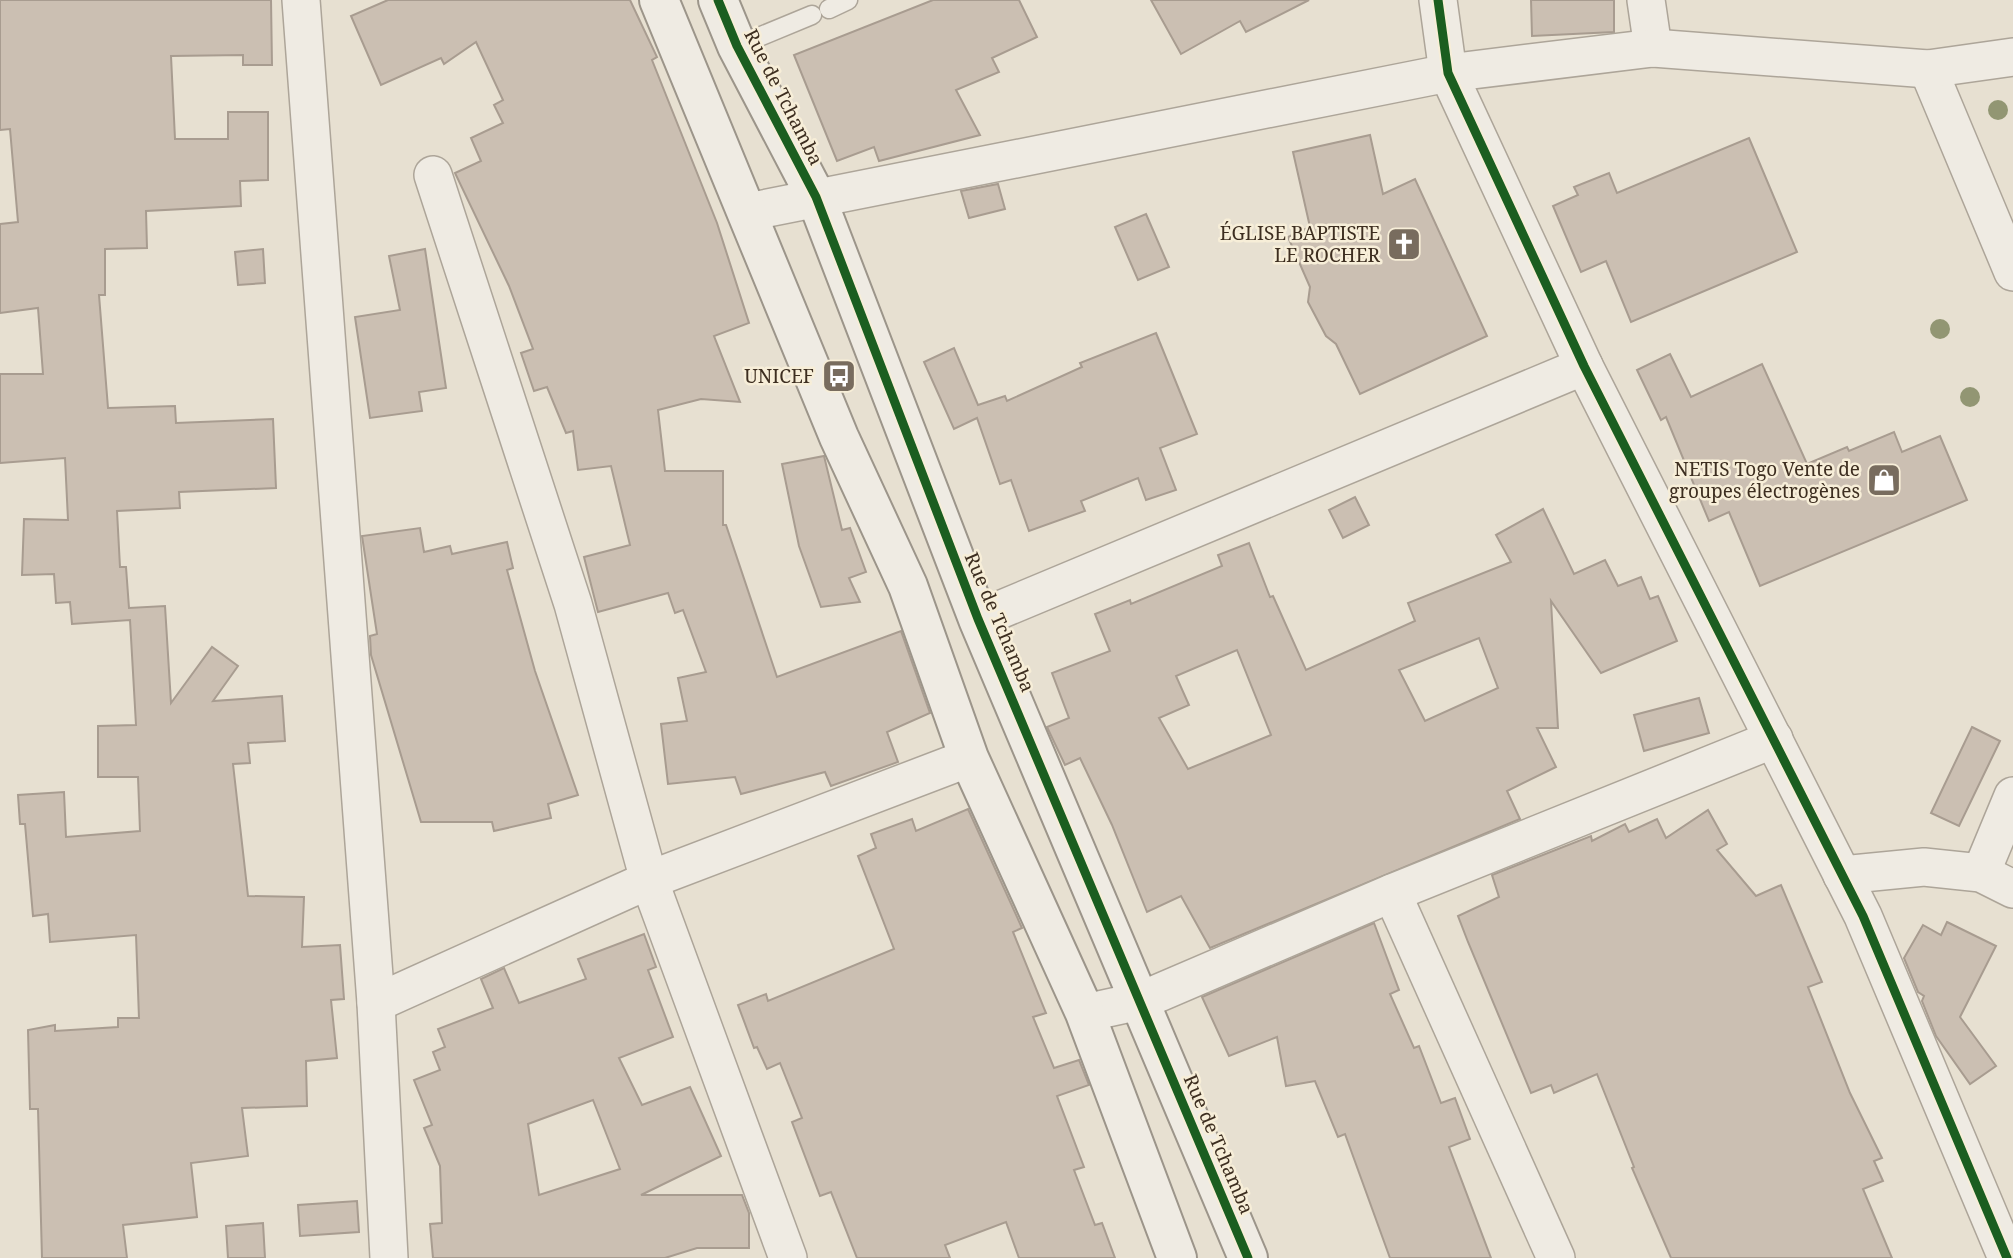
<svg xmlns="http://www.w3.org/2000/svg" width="2013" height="1258" font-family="'Noto Serif',serif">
	<rect width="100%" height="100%" fill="#e7e0d1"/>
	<g fill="#cbbfb2" stroke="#a89c90" stroke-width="2" fill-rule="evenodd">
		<path d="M 0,0 L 271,0 L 272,65 L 243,65 L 243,55 L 171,56 L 175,139 L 228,139 L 228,112 L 268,112 L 268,180 L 240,181 L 241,206 L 146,211 L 147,248 L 105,249 L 105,295 L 99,295 L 108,408 L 175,406 L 176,423 L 273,419 L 276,488 L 179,492 L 180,508 L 117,511 L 120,567 L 126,567 L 129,608 L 165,606 L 171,703 L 212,647 L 238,666 L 213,701 L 282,696 L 285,741 L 248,743 L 250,763 L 233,764 L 248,896 L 304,897 L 302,947 L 340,945 L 344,999 L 331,1000 L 337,1058 L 306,1061 L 307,1106 L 242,1108 L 248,1156 L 191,1163 L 197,1217 L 123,1225 L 127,1258 L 42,1258 L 38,1109 L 30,1109 L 28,1030 L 55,1025 L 55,1031 L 118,1027 L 118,1018 L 139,1018 L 136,935 L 50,942 L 48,914 L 33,916 L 25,824 L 20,824 L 18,795 L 64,792 L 66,837 L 140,831 L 138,777 L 98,777 L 98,726 L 136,725 L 130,620 L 72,624 L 70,602 L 56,603 L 54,574 L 22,575 L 24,519 L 68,520 L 65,458 L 0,463 L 0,374 L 43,374 L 38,308 L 0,313 L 0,224 L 18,222 L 10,129 L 0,130 Z"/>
		<path d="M 388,0 L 630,0 L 657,57 L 652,60 L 717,223 L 749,323 L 714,336 L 740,402 L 701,399 L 658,410 L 665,471 L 723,471 L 723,525 L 726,525 L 777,677 L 901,631 L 930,713 L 887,732 L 898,762 L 831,786 L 825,772 L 741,794 L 735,777 L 668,784 L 661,724 L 687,721 L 678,678 L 706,672 L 683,610 L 675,613 L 668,593 L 598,612 L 584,557 L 630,545 L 611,466 L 578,470 L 573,431 L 566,433 L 547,387 L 534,391 L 521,353 L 533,349 L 509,286 L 455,173 L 481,161 L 471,138 L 503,123 L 494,105 L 503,100 L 476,42 L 444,64 L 441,58 L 381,85 L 351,16 Z"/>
		<path d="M 933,0 L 1019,0 L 1037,37 L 992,58 L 999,72 L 956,90 L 980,135 L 879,161 L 874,147 L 837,161 L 794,55 Z"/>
		<path d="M 1151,0 L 1309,0 L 1246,32 L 1240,21 L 1181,54 Z"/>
		<path d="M 1531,0 L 1614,0 L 1614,32 L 1532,36 Z"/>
		<path d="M 1370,135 L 1383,194 L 1415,179 L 1487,336 L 1360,394 L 1336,344 L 1326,336 L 1308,302 L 1310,287 L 1288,237 L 1310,227 L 1293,152 Z"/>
		<path d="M 1749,138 L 1797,252 L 1631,322 L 1606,261 L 1581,272 L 1553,206 L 1578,195 L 1574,187 L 1609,173 L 1617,193 Z"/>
		<path d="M 998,184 L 1005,209 L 969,218 L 961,191 Z"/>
		<path d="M 1146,214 L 1169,267 L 1138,280 L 1115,227 Z"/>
		<path d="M 263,249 L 265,283 L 238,285 L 235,252 Z"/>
		<path d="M 425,249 L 446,388 L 419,392 L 422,411 L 370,418 L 355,317 L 400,310 L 389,256 Z"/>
		<path d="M 1156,333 L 1197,434 L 1160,448 L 1176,490 L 1146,500 L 1138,478 L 1081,501 L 1085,511 L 1029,531 L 1011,480 L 1000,484 L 977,418 L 954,429 L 924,362 L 954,348 L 978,405 L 1005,396 L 1007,401 L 1082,367 L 1080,363 Z"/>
		<path d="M 1670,354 L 1691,397 L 1762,364 L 1807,464 L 1847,447 L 1849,451 L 1894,432 L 1902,452 L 1940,436 L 1967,500 L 1760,586 L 1729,512 L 1709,521 L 1666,417 L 1661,420 L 1637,370 Z"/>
		<path d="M 824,456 L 842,530 L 850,528 L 866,572 L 849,578 L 860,602 L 821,607 L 799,546 L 782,464 Z"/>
		<path d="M 1355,497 L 1369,525 L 1343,538 L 1329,510 Z"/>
		<path d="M 1543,509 L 1574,574 L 1605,560 L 1618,586 L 1641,577 L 1650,599 L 1658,596 L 1677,641 L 1601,673 L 1551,601 L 1558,728 L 1537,728 L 1556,767 L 1507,791 L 1520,819 L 1210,948 L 1181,896 L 1147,912 L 1112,825 L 1080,758 L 1065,765 L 1047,727 L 1069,718 L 1052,673 L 1110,651 L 1095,614 L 1130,600 L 1131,604 L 1222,566 L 1218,555 L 1249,543 L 1270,597 L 1273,596 L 1306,670 L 1415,621 L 1408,603 L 1511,562 L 1496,535 ZM 1479,638 L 1498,688 L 1425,721 L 1399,670 ZM 1237,650 L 1271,735 L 1188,769 L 1159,718 L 1189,705 L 1176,676 Z"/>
		<path d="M 420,528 L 424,552 L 450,546 L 452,554 L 507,542 L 513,568 L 507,570 L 535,671 L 578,795 L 548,804 L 551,818 L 494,831 L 492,822 L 421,822 L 371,655 L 370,636 L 377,634 L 362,536 Z"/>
		<path d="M 1699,698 L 1709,733 L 1644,751 L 1634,715 Z"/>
		<path d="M 1972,727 L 2000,741 L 1959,826 L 1931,813 Z"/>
		<path d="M 968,809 L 1022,928 L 1013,932 L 1046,1013 L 1033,1017 L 1054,1068 L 1079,1060 L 1089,1085 L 1057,1096 L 1084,1167 L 1074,1170 L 1095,1225 L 1102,1223 L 1115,1258 L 1019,1258 L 1006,1222 L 945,1245 L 950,1258 L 857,1258 L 831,1192 L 820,1196 L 792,1122 L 802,1118 L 780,1063 L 767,1069 L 757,1047 L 754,1048 L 738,1005 L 766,994 L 768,1001 L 894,949 L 858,856 L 876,848 L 871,834 L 912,819 L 916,831 Z"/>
		<path d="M 1708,810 L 1727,844 L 1717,850 L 1756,896 L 1781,885 L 1822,982 L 1808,987 L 1850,1093 L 1882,1158 L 1874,1161 L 1883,1181 L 1863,1189 L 1892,1258 L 1671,1258 L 1632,1168 L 1634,1167 L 1597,1074 L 1554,1093 L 1551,1085 L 1531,1093 L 1468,942 L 1458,916 L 1499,897 L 1492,875 L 1591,836 L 1592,841 L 1625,824 L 1629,832 L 1657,819 L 1666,838 Z"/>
		<path d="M 1947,922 L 1996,946 L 1960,1017 L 1996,1066 L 1970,1084 L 1936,1036 L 1922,1001 L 1924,996 L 1918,992 L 1904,958 L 1923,925 L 1941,935 Z"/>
		<path d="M 1374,923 L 1399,990 L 1390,994 L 1414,1048 L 1419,1046 L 1441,1103 L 1455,1098 L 1470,1139 L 1449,1147 L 1491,1258 L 1390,1258 L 1345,1134 L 1338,1137 L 1315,1081 L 1286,1086 L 1277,1037 L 1229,1056 L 1202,997 Z"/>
		<path d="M 644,934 L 656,967 L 648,970 L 673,1037 L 619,1058 L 642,1105 L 690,1087 L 721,1156 L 641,1195 L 742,1195 L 749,1213 L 749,1248 L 697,1248 L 665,1258 L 433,1258 L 430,1224 L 442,1223 L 440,1166 L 424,1128 L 432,1125 L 414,1080 L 440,1070 L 433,1052 L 445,1047 L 438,1029 L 493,1008 L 481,979 L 504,968 L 519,1003 L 586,979 L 578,959 ZM 593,1100 L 620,1169 L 539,1195 L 528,1124 Z"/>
		<path d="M 357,1201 L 359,1232 L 300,1236 L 298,1205 Z"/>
		<path d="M 263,1223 L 265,1258 L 228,1258 L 226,1226 Z"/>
	</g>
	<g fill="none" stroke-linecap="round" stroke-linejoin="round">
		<g stroke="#ada599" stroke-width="21">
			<g id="lane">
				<path d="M 829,9 L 848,0"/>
				<path d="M 737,46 L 812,15"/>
			</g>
		</g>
		<g stroke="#ada599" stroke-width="40">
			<g id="street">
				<path d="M 301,0 L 376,1003 L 389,1258"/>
				<path d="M 1438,0 L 1448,73 L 1584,366 L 1863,916 L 2007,1258"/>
				<path d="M 1646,0 L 1653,48"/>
				<path d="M 1928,69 L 2013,272"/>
				<path d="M 433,175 L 573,604 L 649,880 L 788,1258"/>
				<path d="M 748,212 L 1448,73 L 1653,48 L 1928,69 L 2013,57"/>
				<path d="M 978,619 L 1584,366"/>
				<path d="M 1981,873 L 2013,796"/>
				<path d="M 1842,875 L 1924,867 L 1981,873 L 2013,889"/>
				<path d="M 1392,893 L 1556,1258"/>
				<path d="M 376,1003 L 649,880 L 969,758"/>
				<path d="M 1085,1013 L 1140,1001 L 1392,893 L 1774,739"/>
			</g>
		</g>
		<g stroke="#9c958a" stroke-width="42">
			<g id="secondary">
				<path d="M 659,0 L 839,437 L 908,586 L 969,758 L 1085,1013 L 1177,1258"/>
				<path d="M 718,0 L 737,46 L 816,197 L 978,619 L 1248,1258"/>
			</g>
		</g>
		<use href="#lane" stroke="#efebe3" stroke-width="18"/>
		<use href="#street" stroke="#efebe3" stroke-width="37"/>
		<use href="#secondary" stroke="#efebe3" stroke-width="38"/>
		<g stroke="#f7eed8" stroke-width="13">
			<g id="cycleway">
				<path d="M 718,0 L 737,46 L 816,197 L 978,619 L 1248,1258"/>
				<path d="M 1438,0 L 1448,73 L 1584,366 L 1863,916 L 2007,1258"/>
			</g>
		</g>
		<use href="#cycleway" stroke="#1b5e20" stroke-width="9"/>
	</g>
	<g fill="#929673">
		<circle cx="1998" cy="110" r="10"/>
		<circle cx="1940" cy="329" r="10"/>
		<circle cx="1970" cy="397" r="10"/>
	</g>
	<defs>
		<g id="church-square" transform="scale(1.75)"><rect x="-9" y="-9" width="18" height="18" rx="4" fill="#786c5e" stroke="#f7eed8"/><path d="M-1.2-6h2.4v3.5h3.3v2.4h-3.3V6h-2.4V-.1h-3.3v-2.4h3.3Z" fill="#fff"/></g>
		<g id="bus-square" transform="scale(1.75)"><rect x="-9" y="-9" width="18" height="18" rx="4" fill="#786c5e" stroke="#f7eed8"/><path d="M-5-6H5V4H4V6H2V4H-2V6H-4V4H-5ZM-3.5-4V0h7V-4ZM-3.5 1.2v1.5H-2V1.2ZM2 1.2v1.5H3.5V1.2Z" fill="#fff"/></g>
		<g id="shop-square" transform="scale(1.75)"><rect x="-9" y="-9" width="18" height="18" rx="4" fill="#786c5e" stroke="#f7eed8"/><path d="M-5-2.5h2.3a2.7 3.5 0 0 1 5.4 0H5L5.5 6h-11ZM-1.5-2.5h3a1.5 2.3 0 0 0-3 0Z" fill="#fff"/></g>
	</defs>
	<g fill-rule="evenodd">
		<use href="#church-square" x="1404" y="244"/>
		<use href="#bus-square" x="839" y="376"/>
		<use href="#shop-square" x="1884" y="480"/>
	</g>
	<g text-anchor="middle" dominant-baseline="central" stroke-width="5" stroke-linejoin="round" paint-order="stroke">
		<g font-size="19" fill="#3d2e20" stroke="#f7eed8">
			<text transform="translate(784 97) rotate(63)">Rue de Tchamba</text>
			<text transform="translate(1000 622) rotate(67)">Rue de Tchamba</text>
			<text transform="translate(1219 1144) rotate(67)">Rue de Tchamba</text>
		</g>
		<g font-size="19" fill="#3d2e20" stroke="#f7eed8" text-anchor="end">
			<text x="1380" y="233">ÉGLISE BAPTISTE<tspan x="1380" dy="22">LE ROCHER</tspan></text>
			<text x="814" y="376">UNICEF</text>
			<text x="1860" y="469">NETIS Togo Vente de<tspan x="1860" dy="22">groupes électrogènes</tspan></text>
		</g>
	</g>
</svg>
